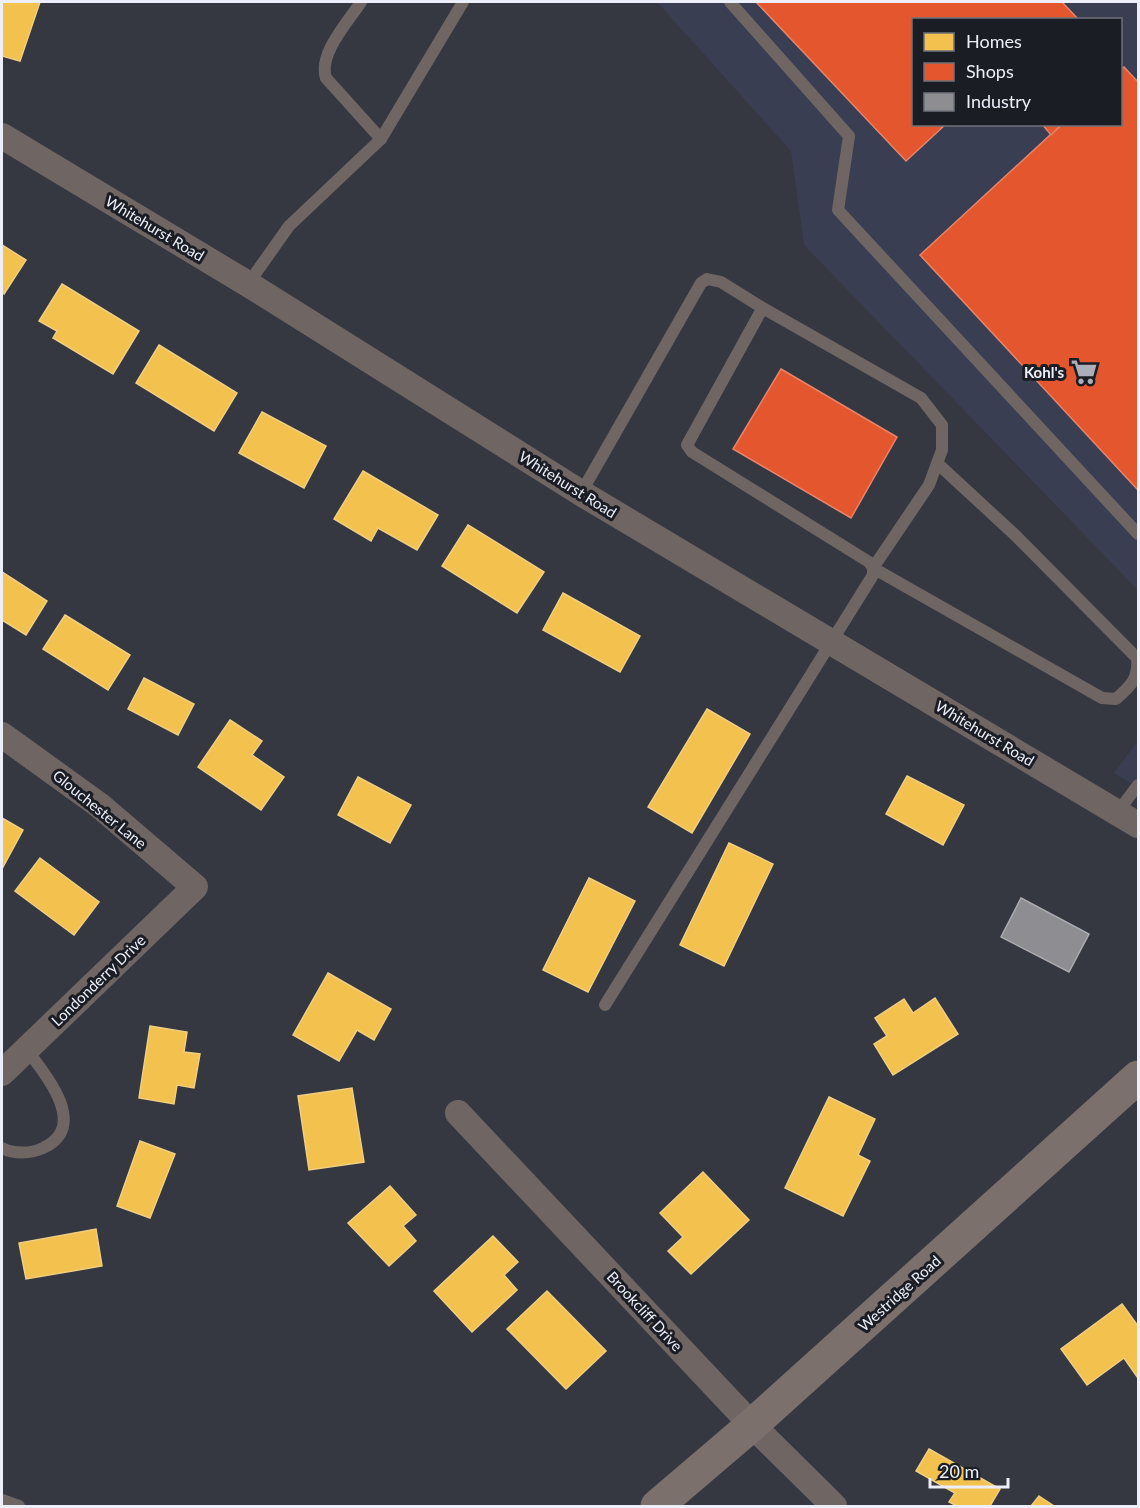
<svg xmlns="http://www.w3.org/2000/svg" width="1140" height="1508" font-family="Lato,sans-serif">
	<rect width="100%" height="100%" fill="#363841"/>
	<g fill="#393e52" fill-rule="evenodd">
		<path d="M 657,2 L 1138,2 L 1138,590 L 804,245 L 791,151 ZM 914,20 L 1120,20 L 1120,124 L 914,124 Z"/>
		<path d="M 1138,741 L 1138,788 L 1114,773 Z"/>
	</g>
	<g fill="#f2c14e" stroke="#f0cf82" stroke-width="1.5">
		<path d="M 2,2 L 40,2 L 20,61 L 2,56 Z"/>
		<path d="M 2,245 L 26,260 L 4,294 L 2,292 Z"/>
		<path d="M 62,284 L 139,331 L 113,374 L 53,338 L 57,331 L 39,321 Z"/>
		<path d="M 159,345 L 237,393 L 214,431 L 136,383 Z"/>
		<path d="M 262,412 L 326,446 L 304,488 L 239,453 Z"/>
		<path d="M 363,471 L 438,515 L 417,550 L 378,528 L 371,541 L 334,519 Z"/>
		<path d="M 468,525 L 544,572 L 517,613 L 442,566 Z"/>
		<path d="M 2,572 L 47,601 L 26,635 L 2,620 Z"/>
		<path d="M 563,593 L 640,636 L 620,672 L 543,630 Z"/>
		<path d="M 65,615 L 130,655 L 108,690 L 43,649 Z"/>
		<path d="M 144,678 L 194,704 L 178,735 L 128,709 Z"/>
		<path d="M 707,709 L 750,734 L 692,833 L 648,807 Z"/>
		<path d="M 230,720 L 262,741 L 252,755 L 284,777 L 261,810 L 198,767 Z"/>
		<path d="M 907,776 L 964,805 L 943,845 L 886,814 Z"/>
		<path d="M 358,777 L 411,805 L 390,843 L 338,815 Z"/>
		<path d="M 2,818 L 23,830 L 2,869 Z"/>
		<path d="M 729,843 L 773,864 L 724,966 L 680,945 Z"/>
		<path d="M 40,858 L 99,902 L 74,935 L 15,891 Z"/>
		<path d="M 589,878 L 635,901 L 588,992 L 543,970 Z"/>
		<path d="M 328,973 L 391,1009 L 374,1040 L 357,1030 L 339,1061 L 293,1035 Z"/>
		<path d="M 935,998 L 958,1034 L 893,1075 L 874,1044 L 887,1036 L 875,1018 L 904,999 L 913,1013 Z"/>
		<path d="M 150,1026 L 187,1032 L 184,1052 L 200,1054 L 194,1088 L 177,1085 L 174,1104 L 139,1098 Z"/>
		<path d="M 352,1088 L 364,1162 L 309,1170 L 298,1096 Z"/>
		<path d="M 829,1097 L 875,1119 L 858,1155 L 870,1161 L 843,1216 L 785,1188 Z"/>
		<path d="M 140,1141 L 175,1154 L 150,1218 L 117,1206 Z"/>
		<path d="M 703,1172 L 749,1220 L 691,1274 L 668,1251 L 683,1237 L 660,1213 Z"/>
		<path d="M 390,1186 L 416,1215 L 403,1226 L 416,1241 L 389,1266 L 348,1223 Z"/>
		<path d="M 96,1229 L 102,1266 L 26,1279 L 19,1243 Z"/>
		<path d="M 493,1236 L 518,1262 L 504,1275 L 517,1290 L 472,1332 L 434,1291 Z"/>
		<path d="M 547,1291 L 606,1351 L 566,1389 L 507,1329 Z"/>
		<path d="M 1122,1304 L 1138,1326 L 1138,1378 L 1124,1358 L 1087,1385 L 1061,1349 Z"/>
		<path d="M 929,1449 L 1000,1489 L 990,1506 L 957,1506 L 949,1502 L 955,1493 L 916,1471 Z"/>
		<path d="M 1039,1496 L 1054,1506 L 1031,1506 Z"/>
	</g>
	<g fill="#e4572e" stroke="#e6856b" stroke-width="1.5">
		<path d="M 756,2 L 1062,2 L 1079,20 L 914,20 L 914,124 L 946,124 L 906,161 Z"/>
		<path d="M 1124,67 L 1138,82 L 1138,490 L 920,255 L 1062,124 L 1120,124 L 1120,70 Z"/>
		<path d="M 1042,124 L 1062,124 L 1051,135 Z"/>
		<path d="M 781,369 L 897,437 L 851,518 L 733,449 Z"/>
	</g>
	<path fill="#8d8d92" stroke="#aaaab1" stroke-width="1.5" d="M 1021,898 L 1089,934 L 1069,972 L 1001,937 Z"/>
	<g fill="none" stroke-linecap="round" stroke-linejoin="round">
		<g stroke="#6f6664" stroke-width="12">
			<path d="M 361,2 C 348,22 318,54 326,78 L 381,139"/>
			<path d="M 730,2 L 849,136 L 838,210 L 1138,534"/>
			<path d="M 248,284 L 289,226 L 381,139 L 463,2"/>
			<path d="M 761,307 L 921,398 L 942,425 L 942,450 L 929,485 L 873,568 L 1102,698 L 1116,699 C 1131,686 1139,678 1137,658 L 1015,535 L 937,463"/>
			<path d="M 581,493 L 701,283 L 707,279 L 721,282 L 761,307 L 761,311 L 687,445 L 692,452 L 869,562 L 873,568 L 873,575 L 605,1005"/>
			<path d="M 1117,813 L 1138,785"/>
			<path d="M 2,1148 C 13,1154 31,1154 43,1148 C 90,1127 45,1073 26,1049"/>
			<path d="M 2,1500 L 19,1506"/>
		</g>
		<g stroke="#6f6664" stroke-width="26">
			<path d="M 2,136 L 248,284 L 581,493 L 1138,825"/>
			<path d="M 2,735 L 99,805 L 195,887 L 2,1073"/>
			<path d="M 458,1113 L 752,1425 L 834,1506"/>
		</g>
		<path stroke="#7c706d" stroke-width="33" d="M 657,1506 L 752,1425 L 1138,1077"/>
	</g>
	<defs>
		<g id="supermarket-bare" transform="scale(2.07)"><path d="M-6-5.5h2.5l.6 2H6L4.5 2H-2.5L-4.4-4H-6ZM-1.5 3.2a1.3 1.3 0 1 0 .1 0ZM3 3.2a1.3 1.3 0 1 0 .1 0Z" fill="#acafb9" stroke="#1b1d24" stroke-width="2.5" paint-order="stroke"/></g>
	</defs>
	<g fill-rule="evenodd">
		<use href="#supermarket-bare" x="1084" y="372"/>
	</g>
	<g text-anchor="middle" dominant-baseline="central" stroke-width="6" stroke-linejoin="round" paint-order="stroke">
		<g font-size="15" fill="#eceffa" stroke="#1b1d24">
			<text transform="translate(155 228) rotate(31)">Whitehurst Road</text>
			<text transform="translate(568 484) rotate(32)">Whitehurst Road</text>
			<text transform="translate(985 733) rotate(31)">Whitehurst Road</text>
			<text transform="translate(100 809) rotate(39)">Glouchester Lane</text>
			<text transform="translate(98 980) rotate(-44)">Londonderry Drive</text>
			<text transform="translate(899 1293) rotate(-42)">Westridge Road</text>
			<text transform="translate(645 1311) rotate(47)">Brookcliff Drive</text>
		</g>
		<g font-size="15" font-weight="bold" fill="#eceffa" stroke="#1b1d24" text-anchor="end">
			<text x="1064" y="372">Kohl's</text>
		</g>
	</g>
	<rect width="1140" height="1508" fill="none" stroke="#eceffa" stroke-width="6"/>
	<rect x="912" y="18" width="210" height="108" fill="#1b1d24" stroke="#6f717a" stroke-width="1.5"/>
	<rect x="924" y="33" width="30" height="18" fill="#f2c14e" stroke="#6f717a" stroke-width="1.5"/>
	<text x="966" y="48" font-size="18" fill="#eceffa">Homes</text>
	<rect x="924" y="63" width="30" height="18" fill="#e4572e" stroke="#6f717a" stroke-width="1.5"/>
	<text x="966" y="78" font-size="18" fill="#eceffa">Shops</text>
	<rect x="924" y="93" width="30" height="18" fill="#8d8d92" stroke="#6f717a" stroke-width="1.5"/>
	<text x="966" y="108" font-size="18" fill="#eceffa">Industry</text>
	<path d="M930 1478v9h78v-9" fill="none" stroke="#eceffa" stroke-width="3"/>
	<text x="939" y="1478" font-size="18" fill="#eceffa" stroke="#1b1d24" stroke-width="4.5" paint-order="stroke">20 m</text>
</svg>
